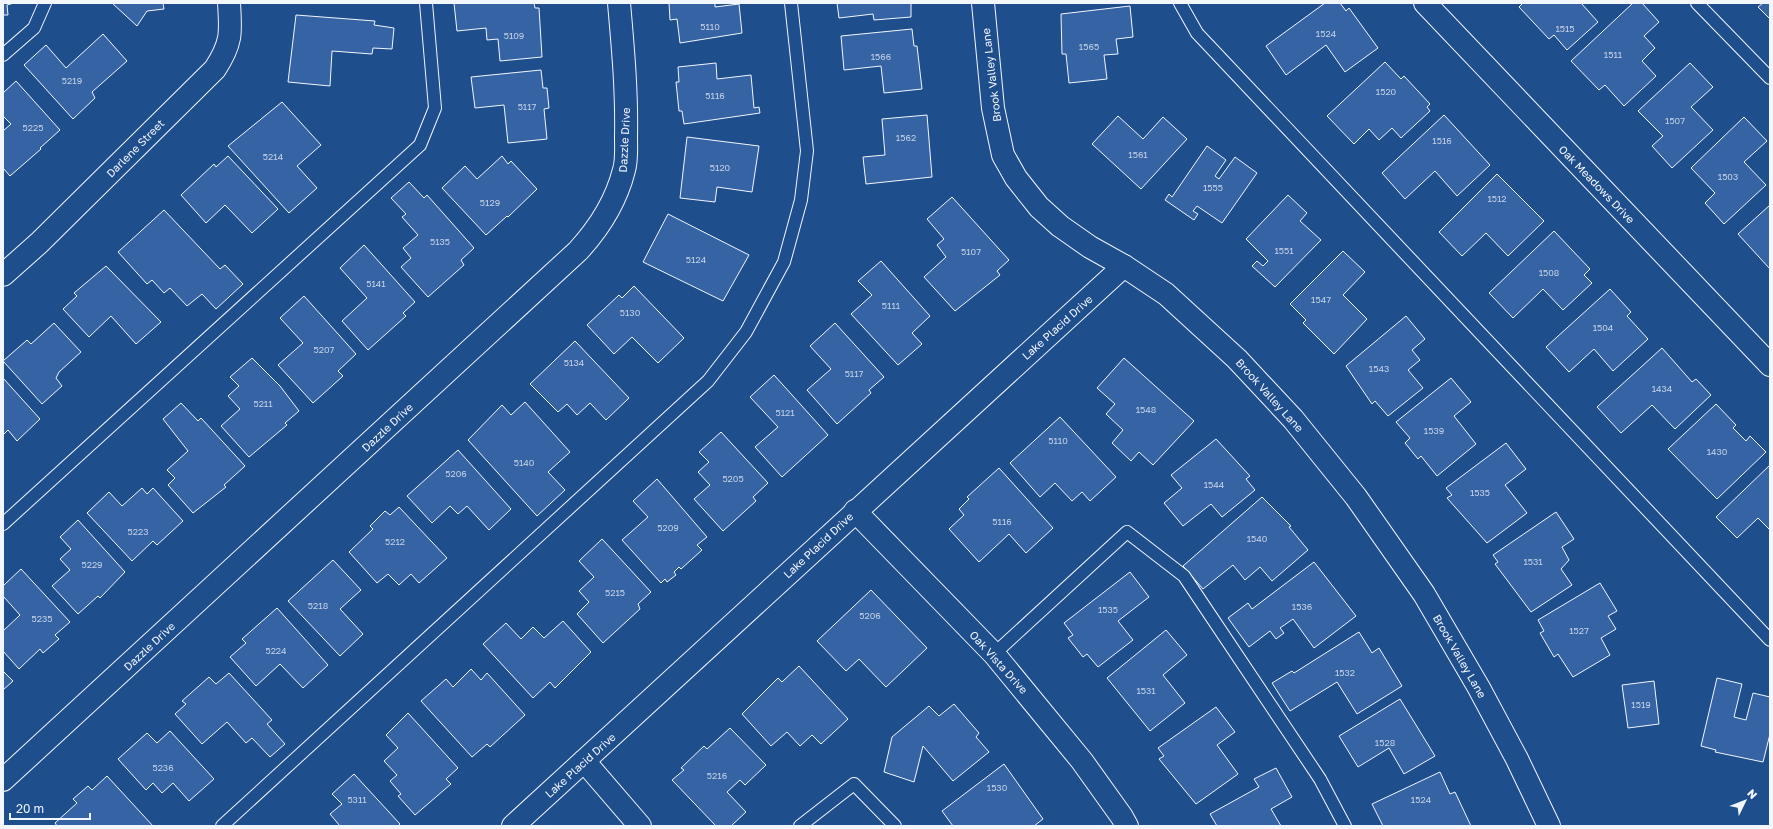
<svg xmlns="http://www.w3.org/2000/svg" width="1773" height="829" font-family="'Golos Text',sans-serif">
	<rect width="100%" height="100%" fill="#1f4e8c"/>
	<g fill="#3563a3" stroke="#f2f6ff">
		<path d="M 3,3 L 14,3 L 7,5 L 8,15 L 3,15 Z"/>
		<path d="M 112,3 L 163,3 L 164,9 L 147,11 L 137,26 Z"/>
		<path d="M 454,3 L 534,3 L 535,8 L 539,8 L 542,57 L 500,61 L 498,39 L 487,40 L 486,28 L 457,31 Z"/>
		<path d="M 669,3 L 715,3 L 715,7 L 739,4 L 742,33 L 680,43 L 677,19 L 670,20 Z"/>
		<path d="M 837,3 L 911,3 L 911,17 L 874,20 L 873,14 L 839,18 Z"/>
		<path d="M 1325,3 L 1340,3 L 1346,11 L 1349,8 L 1378,48 L 1345,72 L 1326,45 L 1286,75 L 1266,46 Z"/>
		<path d="M 1523,3 L 1581,3 L 1598,22 L 1567,50 L 1554,35 L 1549,39 L 1519,7 Z"/>
		<path d="M 1633,3 L 1642,3 L 1659,22 L 1644,36 L 1655,48 L 1642,61 L 1656,76 L 1624,106 L 1605,85 L 1599,90 L 1571,61 Z"/>
		<path d="M 1763,3 L 1770,3 L 1770,19 L 1758,7 Z"/>
		<path d="M 1130,6 L 1133,37 L 1116,39 L 1118,54 L 1104,55 L 1107,79 L 1069,83 L 1066,54 L 1062,54 L 1061,14 Z"/>
		<path d="M 296,15 L 375,21 L 374,25 L 394,28 L 392,49 L 373,48 L 372,54 L 332,51 L 330,86 L 288,82 Z"/>
		<path d="M 912,29 L 914,46 L 917,46 L 922,89 L 884,93 L 881,66 L 844,70 L 841,36 Z"/>
		<path d="M 103,34 L 127,61 L 92,92 L 95,98 L 73,119 L 24,65 L 46,45 L 66,68 Z"/>
		<path d="M 1385,62 L 1401,79 L 1404,76 L 1430,104 L 1427,107 L 1430,111 L 1401,138 L 1392,128 L 1379,140 L 1369,129 L 1354,144 L 1327,116 Z"/>
		<path d="M 716,63 L 717,79 L 751,75 L 754,108 L 759,107 L 760,113 L 684,124 L 682,111 L 679,111 L 676,82 L 679,82 L 678,67 Z"/>
		<path d="M 1690,63 L 1713,87 L 1691,107 L 1713,130 L 1672,168 L 1652,146 L 1663,136 L 1638,111 Z"/>
		<path d="M 541,70 L 543,88 L 547,88 L 549,108 L 544,109 L 547,139 L 508,143 L 504,105 L 475,108 L 471,77 Z"/>
		<path d="M 16,81 L 60,130 L 40,148 L 41,149 L 10,176 L 3,168 L 3,131 L 11,124 L 3,116 L 3,93 Z"/>
		<path d="M 282,102 L 321,145 L 297,166 L 317,188 L 289,213 L 228,146 Z"/>
		<path d="M 927,115 L 932,177 L 866,184 L 863,157 L 885,155 L 882,119 Z"/>
		<path d="M 1444,115 L 1490,165 L 1457,196 L 1435,171 L 1405,199 L 1382,173 Z"/>
		<path d="M 1118,116 L 1143,139 L 1163,117 L 1187,139 L 1141,189 L 1092,144 Z"/>
		<path d="M 1744,117 L 1767,141 L 1744,162 L 1766,185 L 1724,224 L 1705,203 L 1715,193 L 1691,168 Z"/>
		<path d="M 687,137 L 759,146 L 752,192 L 717,187 L 715,202 L 680,198 Z"/>
		<path d="M 1207,146 L 1226,160 L 1215,176 L 1219,179 L 1235,157 L 1257,173 L 1222,223 L 1197,206 L 1193,211 L 1198,214 L 1194,220 L 1165,200 L 1169,194 L 1172,197 Z"/>
		<path d="M 228,156 L 278,209 L 252,233 L 225,205 L 206,223 L 181,195 L 214,164 L 216,167 Z"/>
		<path d="M 502,156 L 508,164 L 511,161 L 537,189 L 508,217 L 507,216 L 486,235 L 442,188 L 465,166 L 477,179 Z"/>
		<path d="M 1497,174 L 1544,221 L 1508,256 L 1486,233 L 1462,256 L 1439,232 Z"/>
		<path d="M 409,182 L 424,198 L 427,195 L 474,248 L 461,260 L 464,265 L 428,297 L 401,267 L 411,258 L 403,248 L 418,235 L 402,217 L 406,214 L 391,198 Z"/>
		<path d="M 1288,195 L 1307,213 L 1300,221 L 1321,240 L 1275,287 L 1252,266 L 1257,261 L 1263,266 L 1268,261 L 1246,239 Z"/>
		<path d="M 952,197 L 1009,260 L 997,271 L 1000,275 L 955,311 L 924,277 L 946,257 L 937,245 L 944,239 L 927,219 Z"/>
		<path d="M 1770,205 L 1770,269 L 1738,234 Z"/>
		<path d="M 164,210 L 220,269 L 225,265 L 243,284 L 216,309 L 202,294 L 187,306 L 170,288 L 164,293 L 152,280 L 147,284 L 118,252 Z"/>
		<path d="M 668,214 L 749,255 L 723,301 L 643,262 Z"/>
		<path d="M 1554,231 L 1590,269 L 1584,275 L 1592,283 L 1563,310 L 1543,289 L 1513,318 L 1489,293 Z"/>
		<path d="M 364,245 L 415,302 L 403,313 L 406,316 L 368,350 L 342,321 L 367,298 L 340,268 Z"/>
		<path d="M 1343,251 L 1365,272 L 1343,295 L 1367,319 L 1334,354 L 1303,323 L 1306,320 L 1290,304 Z"/>
		<path d="M 881,261 L 930,316 L 912,333 L 922,344 L 898,365 L 851,314 L 872,295 L 858,281 Z"/>
		<path d="M 106,266 L 161,322 L 136,344 L 111,316 L 89,337 L 63,309 L 77,296 L 74,293 Z"/>
		<path d="M 634,286 L 684,338 L 658,363 L 632,337 L 614,354 L 587,325 L 619,295 L 622,298 Z"/>
		<path d="M 1610,289 L 1631,312 L 1627,316 L 1648,339 L 1613,371 L 1594,349 L 1569,372 L 1546,347 Z"/>
		<path d="M 304,296 L 356,354 L 338,371 L 343,376 L 313,403 L 278,365 L 303,343 L 280,318 Z"/>
		<path d="M 1406,316 L 1425,339 L 1412,350 L 1420,360 L 1408,370 L 1423,388 L 1388,416 L 1375,401 L 1372,404 L 1346,366 Z"/>
		<path d="M 54,323 L 81,352 L 59,372 L 56,378 L 62,386 L 42,404 L 3,361 L 27,340 L 31,344 Z"/>
		<path d="M 835,323 L 884,377 L 869,390 L 871,393 L 837,424 L 807,390 L 831,369 L 810,346 Z"/>
		<path d="M 575,341 L 629,398 L 606,420 L 590,403 L 577,415 L 567,404 L 558,412 L 530,384 Z"/>
		<path d="M 1662,348 L 1692,382 L 1696,379 L 1711,395 L 1675,429 L 1652,405 L 1621,433 L 1597,407 Z"/>
		<path d="M 252,358 L 280,386 L 299,411 L 285,423 L 287,425 L 249,457 L 221,426 L 240,409 L 228,396 L 239,386 L 230,377 Z"/>
		<path d="M 1124,358 L 1194,421 L 1153,465 L 1139,452 L 1131,461 L 1112,443 L 1123,430 L 1106,414 L 1115,404 L 1097,388 Z"/>
		<path d="M 774,375 L 828,435 L 782,477 L 755,447 L 778,427 L 750,397 Z"/>
		<path d="M 3,378 L 40,419 L 17,441 L 8,430 L 3,435 Z"/>
		<path d="M 1451,378 L 1471,402 L 1454,416 L 1476,444 L 1437,476 L 1421,456 L 1418,459 L 1405,443 L 1410,438 L 1396,422 Z"/>
		<path d="M 525,402 L 570,452 L 548,472 L 565,490 L 537,516 L 468,440 L 502,405 L 511,415 Z"/>
		<path d="M 181,403 L 198,421 L 201,418 L 245,466 L 224,485 L 226,487 L 193,513 L 168,485 L 175,478 L 167,470 L 188,451 L 163,419 Z"/>
		<path d="M 1716,404 L 1736,425 L 1733,428 L 1746,441 L 1750,436 L 1766,452 L 1717,499 L 1668,449 Z"/>
		<path d="M 1060,417 L 1116,477 L 1090,501 L 1082,492 L 1072,501 L 1055,483 L 1040,497 L 1010,463 Z"/>
		<path d="M 721,432 L 768,483 L 753,497 L 756,501 L 723,531 L 694,499 L 710,485 L 698,472 L 709,462 L 699,452 Z"/>
		<path d="M 1216,439 L 1250,476 L 1246,479 L 1255,490 L 1222,517 L 1211,504 L 1183,526 L 1164,503 L 1182,488 L 1171,475 Z"/>
		<path d="M 1506,443 L 1526,469 L 1505,485 L 1527,513 L 1487,543 L 1447,498 L 1452,495 L 1446,488 Z"/>
		<path d="M 458,450 L 511,509 L 489,530 L 467,506 L 458,514 L 450,506 L 432,523 L 407,496 Z"/>
		<path d="M 1770,465 L 1770,530 L 1758,518 L 1737,538 L 1716,517 Z"/>
		<path d="M 999,468 L 1053,528 L 1026,553 L 1009,534 L 979,562 L 949,529 L 964,515 L 959,509 L 969,499 L 967,497 Z"/>
		<path d="M 657,479 L 707,537 L 697,545 L 702,550 L 681,569 L 679,567 L 674,572 L 676,575 L 667,582 L 665,579 L 661,583 L 622,540 L 648,517 L 633,501 Z"/>
		<path d="M 142,488 L 147,494 L 153,488 L 183,521 L 157,545 L 153,541 L 132,561 L 87,513 L 109,492 L 122,506 Z"/>
		<path d="M 1262,497 L 1291,526 L 1289,527 L 1308,550 L 1272,581 L 1260,567 L 1245,580 L 1233,565 L 1203,589 L 1183,566 Z"/>
		<path d="M 399,507 L 447,558 L 419,583 L 411,574 L 399,585 L 388,574 L 377,583 L 349,552 L 373,529 L 370,526 L 385,511 L 390,515 Z"/>
		<path d="M 1556,512 L 1574,539 L 1562,547 L 1569,560 L 1561,569 L 1572,585 L 1531,612 L 1495,564 L 1498,562 L 1493,555 Z"/>
		<path d="M 78,520 L 125,572 L 100,598 L 98,596 L 78,614 L 52,586 L 70,570 L 60,559 L 71,549 L 60,537 Z"/>
		<path d="M 602,539 L 651,592 L 638,604 L 640,609 L 603,643 L 577,614 L 589,602 L 579,591 L 594,577 L 579,561 Z"/>
		<path d="M 333,560 L 361,590 L 340,609 L 363,634 L 340,656 L 288,601 Z"/>
		<path d="M 1314,562 L 1356,616 L 1314,648 L 1293,619 L 1280,628 L 1284,633 L 1276,639 L 1270,631 L 1249,647 L 1228,618 L 1248,603 L 1252,609 Z"/>
		<path d="M 21,569 L 70,622 L 55,635 L 59,639 L 43,653 L 40,649 L 19,669 L 3,651 L 3,631 L 20,615 L 3,596 L 3,586 Z"/>
		<path d="M 1130,572 L 1149,597 L 1118,621 L 1133,640 L 1098,667 L 1087,654 L 1083,657 L 1068,638 L 1073,635 L 1064,623 Z"/>
		<path d="M 1600,583 L 1617,611 L 1608,616 L 1616,629 L 1601,638 L 1610,655 L 1573,677 L 1558,654 L 1554,657 L 1540,633 L 1544,631 L 1538,620 Z"/>
		<path d="M 871,590 L 927,648 L 886,687 L 859,659 L 846,671 L 817,641 Z"/>
		<path d="M 277,608 L 328,665 L 303,688 L 280,664 L 256,686 L 230,657 L 246,643 L 242,639 Z"/>
		<path d="M 563,621 L 591,652 L 555,688 L 550,682 L 533,698 L 483,644 L 506,623 L 521,639 L 533,627 L 544,638 Z"/>
		<path d="M 1166,630 L 1187,655 L 1163,675 L 1185,703 L 1150,731 L 1107,678 Z"/>
		<path d="M 1359,632 L 1372,653 L 1379,648 L 1402,686 L 1357,714 L 1337,682 L 1290,711 L 1272,683 L 1292,671 L 1294,673 Z"/>
		<path d="M 799,666 L 848,719 L 821,744 L 812,735 L 800,746 L 787,732 L 771,746 L 742,714 L 778,678 L 782,682 Z"/>
		<path d="M 471,669 L 481,680 L 487,673 L 525,715 L 490,747 L 487,744 L 472,757 L 421,701 L 446,679 L 453,687 Z"/>
		<path d="M 3,671 L 13,681 L 3,690 Z"/>
		<path d="M 229,673 L 272,720 L 267,724 L 285,744 L 270,757 L 252,738 L 246,743 L 227,722 L 202,744 L 175,714 L 186,704 L 182,701 L 209,677 L 216,684 Z"/>
		<path d="M 1717,678 L 1742,684 L 1734,717 L 1746,720 L 1753,693 L 1770,697 L 1770,734 L 1763,762 L 1715,752 L 1716,750 L 1701,746 Z"/>
		<path d="M 1654,681 L 1659,724 L 1628,728 L 1622,685 Z"/>
		<path d="M 1400,699 L 1435,756 L 1404,774 L 1389,748 L 1358,767 L 1339,736 Z"/>
		<path d="M 954,704 L 979,733 L 976,737 L 989,752 L 953,781 L 923,746 L 914,782 L 884,772 L 892,737 L 929,706 L 939,716 Z"/>
		<path d="M 1216,707 L 1235,732 L 1217,745 L 1238,774 L 1196,804 L 1159,759 L 1164,756 L 1158,748 Z"/>
		<path d="M 408,713 L 458,768 L 446,779 L 451,784 L 415,815 L 398,796 L 401,794 L 390,781 L 397,775 L 384,761 L 398,748 L 386,735 Z"/>
		<path d="M 730,728 L 766,765 L 745,785 L 740,780 L 727,792 L 746,812 L 731,826 L 716,826 L 672,780 L 684,770 L 681,768 L 704,746 L 707,749 Z"/>
		<path d="M 170,731 L 214,779 L 189,801 L 173,783 L 162,793 L 153,783 L 146,790 L 118,759 L 147,733 L 157,743 Z"/>
		<path d="M 1004,764 L 1043,819 L 1034,826 L 953,826 L 942,811 Z"/>
		<path d="M 1276,768 L 1292,797 L 1271,809 L 1281,826 L 1217,826 L 1210,814 L 1259,787 L 1254,779 Z"/>
		<path d="M 1440,772 L 1450,794 L 1455,792 L 1471,826 L 1383,826 L 1372,804 Z"/>
		<path d="M 354,774 L 400,824 L 398,826 L 340,826 L 330,814 L 342,804 L 332,794 Z"/>
		<path d="M 107,776 L 153,826 L 57,826 L 55,823 L 77,803 L 73,799 L 88,786 L 92,790 Z"/>
	</g>
	<g fill="none" stroke-linecap="round" stroke-linejoin="round">
		<g stroke="#f2f6ff" stroke-width="14">
			<g id="service">
				<path d="M 1180,3 L 1197,33 L 1770,640"/>
				<path d="M 1697,3 L 1770,78"/>
				<path d="M 3,55 L 34,28 L 45,3"/>
				<path d="M 3,524 L 420,145 L 435,108 L 426,3"/>
				<path d="M 994,654 L 1127,532 L 1184,576 L 1320,779 L 1345,826"/>
				<path d="M 222,826 L 708,381 L 746,332 L 784,262 L 801,200 L 807,151 L 791,3"/>
				<path d="M 800,826 L 854,784 L 895,826"/>
			</g>
		</g>
		<g stroke="#f2f6ff" stroke-width="24">
			<g id="minor">
				<path d="M 1425,3 L 1770,365"/>
				<path d="M 3,275 L 39,243 L 215,69 C 232,43 231,33 229,3"/>
				<path d="M 855,511 L 994,654 L 1082,761 L 1122,817 L 1127,826"/>
				<path d="M 584,761 L 640,826"/>
				<path d="M 3,780 L 578,251 C 600,227 616,202 624,170 C 627,160 626,148 626,137 C 627,92 623,48 619,3"/>
			</g>
		</g>
		<g stroke="#f2f6ff" stroke-width="24">
			<g id="tertiary">
				<path d="M 983,3 L 993,108 L 1003,155 L 1016,178 L 1039,207 L 1060,226 L 1090,247 L 1124,266 L 1166,294 L 1237,359 L 1293,419 L 1356,497 L 1424,594 L 1479,688 L 1517,759 L 1549,826"/>
				<path d="M 513,826 L 1124,266"/>
			</g>
		</g>
		<use href="#service" stroke="#1f4e8c" stroke-width="12"/>
		<use href="#minor" stroke="#1f4e8c" stroke-width="22"/>
		<use href="#tertiary" stroke="#1f4e8c" stroke-width="22"/>
	</g>
	<g text-anchor="middle" dominant-baseline="central" stroke-width="3" stroke-linejoin="round" paint-order="stroke">
		<g font-size="9" fill="#c3d1e8">
			<text x="710" y="26">5110</text>
			<text x="1565" y="28">1515</text>
			<text x="1326" y="33">1524</text>
			<text x="514" y="35">5109</text>
			<text x="1089" y="46">1565</text>
			<text x="1613" y="54">1511</text>
			<text x="881" y="56">1566</text>
			<text x="72" y="80">5219</text>
			<text x="1386" y="91">1520</text>
			<text x="715" y="95">5116</text>
			<text x="527" y="106">5117</text>
			<text x="1675" y="120">1507</text>
			<text x="33" y="127">5225</text>
			<text x="906" y="137">1562</text>
			<text x="1442" y="140">1516</text>
			<text x="1138" y="154">1561</text>
			<text x="273" y="156">5214</text>
			<text x="720" y="167">5120</text>
			<text x="1728" y="176">1503</text>
			<text x="1213" y="187">1555</text>
			<text x="1497" y="198">1512</text>
			<text x="490" y="202">5129</text>
			<text x="440" y="241">5135</text>
			<text x="1284" y="250">1551</text>
			<text x="971" y="251">5107</text>
			<text x="696" y="259">5124</text>
			<text x="1549" y="272">1508</text>
			<text x="376" y="283">5141</text>
			<text x="1321" y="299">1547</text>
			<text x="891" y="305">5111</text>
			<text x="630" y="312">5130</text>
			<text x="1603" y="327">1504</text>
			<text x="324" y="349">5207</text>
			<text x="574" y="362">5134</text>
			<text x="1379" y="368">1543</text>
			<text x="854" y="373">5117</text>
			<text x="1662" y="388">1434</text>
			<text x="263" y="403">5211</text>
			<text x="1146" y="409">1548</text>
			<text x="785" y="412">5121</text>
			<text x="1434" y="430">1539</text>
			<text x="1058" y="440">5110</text>
			<text x="1717" y="451">1430</text>
			<text x="524" y="462">5140</text>
			<text x="456" y="473">5206</text>
			<text x="733" y="478">5205</text>
			<text x="1214" y="484">1544</text>
			<text x="1480" y="492">1535</text>
			<text x="1002" y="521">5116</text>
			<text x="668" y="527">5209</text>
			<text x="138" y="531">5223</text>
			<text x="1257" y="538">1540</text>
			<text x="395" y="541">5212</text>
			<text x="1533" y="561">1531</text>
			<text x="92" y="564">5229</text>
			<text x="615" y="592">5215</text>
			<text x="318" y="605">5218</text>
			<text x="1302" y="606">1536</text>
			<text x="1108" y="609">1535</text>
			<text x="870" y="615">5206</text>
			<text x="42" y="618">5235</text>
			<text x="1579" y="630">1527</text>
			<text x="276" y="650">5224</text>
			<text x="1345" y="672">1532</text>
			<text x="1146" y="690">1531</text>
			<text x="1641" y="704">1519</text>
			<text x="1385" y="742">1528</text>
			<text x="163" y="767">5236</text>
			<text x="717" y="775">5216</text>
			<text x="997" y="787">1530</text>
			<text x="357" y="799">5311</text>
			<text x="1421" y="799">1524</text>
		</g>
		<g font-size="11" fill="#f2f6ff" stroke="#1f4e8c">
			<text transform="translate(991 75) rotate(-97)">Brook Valley Lane</text>
			<text transform="translate(624 140) rotate(-87)">Dazzle Drive</text>
			<text transform="translate(135 148) rotate(-45)">Darlene Street</text>
			<text transform="translate(1597 184) rotate(46)">Oak Meadows Drive</text>
			<text transform="translate(1057 327) rotate(-42)">Lake Placid Drive</text>
			<text transform="translate(1270 395) rotate(48)">Brook Valley Lane</text>
			<text transform="translate(387 427) rotate(-43)">Dazzle Drive</text>
			<text transform="translate(818 545) rotate(-43)">Lake Placid Drive</text>
			<text transform="translate(149 646) rotate(-43)">Dazzle Drive</text>
			<text transform="translate(1460 656) rotate(60)">Brook Valley Lane</text>
			<text transform="translate(999 662) rotate(48)">Oak Vista Drive</text>
			<text transform="translate(580 765) rotate(-42)">Lake Placid Drive</text>
		</g>
	</g>
	<rect width="1773" height="829" fill="none" stroke="#f2f6ff" stroke-width="8"/>
	<g transform="translate(1745 801) rotate(47)" stroke="#1f4e8c" stroke-width="3" paint-order="stroke">
	<path d="M0-3L7 15L0 10L-7 15Z" fill="#f2f6ff"/>
	<text y="-6" font-size="11" font-weight="bold" text-anchor="middle" fill="#f2f6ff">N</text>
	</g>
	<path d="M10 813v6h80v-6" fill="none" stroke="#f2f6ff" stroke-width="2"/>
	<text x="16" y="813" font-size="12" fill="#f2f6ff" stroke="#1f4e8c" stroke-width="3" paint-order="stroke">20 m</text>
</svg>
